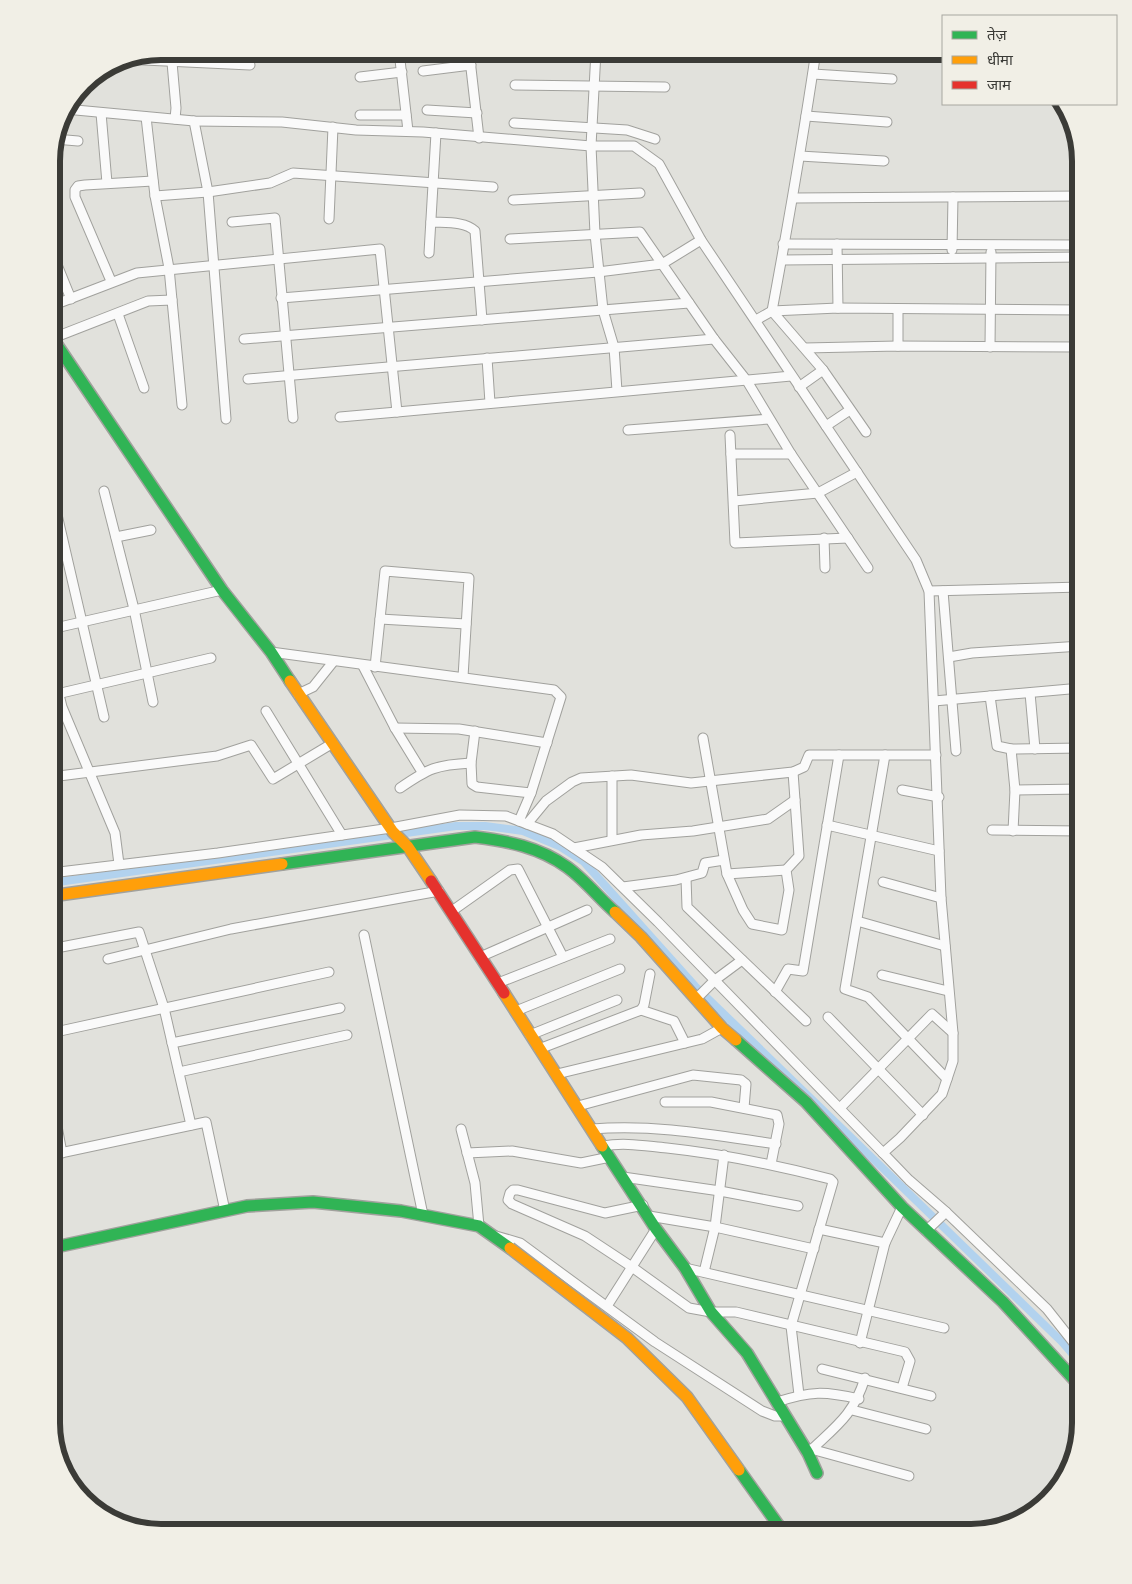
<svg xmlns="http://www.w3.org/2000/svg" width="1132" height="1584" font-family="'IBM Plex Sans','Noto Sans Devanagari',sans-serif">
	<rect width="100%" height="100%" fill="#e1e1dc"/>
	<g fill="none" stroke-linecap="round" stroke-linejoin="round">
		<path stroke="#b2d2ee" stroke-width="8" d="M 51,883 L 456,826 L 485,826 L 523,831 L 559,846 L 584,862 L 695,986 L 1062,1342 L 1081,1364"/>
		<g stroke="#a1a19d" stroke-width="11">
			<g id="street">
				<path d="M 171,51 L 176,108 L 175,119"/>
				<path d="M 399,51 L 408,131"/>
				<path d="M 469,51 L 479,138"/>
				<path d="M 596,51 L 591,146 L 595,234 L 603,310 L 614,347 L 617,391"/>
				<path d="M 816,51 C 803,138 788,225 772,311 L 823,370 L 866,432"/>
				<path d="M 123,59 L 250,65"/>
				<path d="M 423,71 L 471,65"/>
				<path d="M 813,74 L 892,79"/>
				<path d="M 360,77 L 402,72"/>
				<path d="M 515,85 L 665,87"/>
				<path d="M 65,109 L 194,121 L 282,122 L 356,130 L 423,132 L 591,146 L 634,146 L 659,164 L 701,240 L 916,560 L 929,591 L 941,898 L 953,1033 L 953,1061 L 942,1094 L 900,1138 L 883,1153 L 909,1180 L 946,1212 L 926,1231"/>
				<path d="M 427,110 L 477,113"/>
				<path d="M 101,113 L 107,183"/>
				<path d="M 360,115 L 406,115"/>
				<path d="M 806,116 L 887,122"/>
				<path d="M 146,117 L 155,196 L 169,268 L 172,300"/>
				<path d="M 194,121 L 208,192 L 226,419"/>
				<path d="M 514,123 L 627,130 L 655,139"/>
				<path d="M 55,139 L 78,141"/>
				<path d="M 800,156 L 884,161"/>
				<path d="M 155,196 L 208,192 L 270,183 L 293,173 L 493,187"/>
				<path d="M 794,198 L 1081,196"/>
				<path d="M 513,200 L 640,193"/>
				<path d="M 329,219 L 333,127"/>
				<path d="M 232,222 L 275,218 L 293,418"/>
				<path d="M 431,222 C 445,223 465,221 475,231 L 482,320"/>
				<path d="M 510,239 L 640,232 L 714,339 L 747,381 L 791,454 L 868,568"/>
				<path d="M 783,244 L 1081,245"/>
				<path d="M 837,244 L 838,308"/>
				<path d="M 51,250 L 71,299"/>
				<path d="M 952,250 L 953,197"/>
				<path d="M 429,253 L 436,133"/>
				<path d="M 782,260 L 1081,257"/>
				<path d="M 111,281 L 75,197 L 75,190 L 78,186 L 85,185 L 153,181"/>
				<path d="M 281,298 L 598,272 L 662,264 L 701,240"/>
				<path d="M 51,306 L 137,273 L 380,249 L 397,412 L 791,376"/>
				<path d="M 898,309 L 898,346"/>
				<path d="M 118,314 L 144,388"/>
				<path d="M 756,320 L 772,311 L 838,308 L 1081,310"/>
				<path d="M 53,338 L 148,301 L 172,300 L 182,405"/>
				<path d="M 244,339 L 689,303"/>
				<path d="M 990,347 L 991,252"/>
				<path d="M 805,348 L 898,346 L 1081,347"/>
				<path d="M 487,358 L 490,403"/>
				<path d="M 248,379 L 714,339"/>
				<path d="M 799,387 L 823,370"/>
				<path d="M 340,417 L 397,412"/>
				<path d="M 826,426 L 850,410"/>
				<path d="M 628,430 L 769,419"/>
				<path d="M 730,435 L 735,543 L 848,538"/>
				<path d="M 731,454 L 791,454"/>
				<path d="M 104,491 L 134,609 L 153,702"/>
				<path d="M 734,501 L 818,493 L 857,472"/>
				<path d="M 55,506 L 104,717"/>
				<path d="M 116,537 L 151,530"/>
				<path d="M 824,538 L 825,568"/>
				<path d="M 929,591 L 1081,587"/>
				<path d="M 943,591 L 956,751"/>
				<path d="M 1077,612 L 1078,646"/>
				<path d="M 380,619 L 466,624"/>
				<path d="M 51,629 L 222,590"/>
				<path d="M 271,652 L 554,690 L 561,697 L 531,793 L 519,821"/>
				<path d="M 949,657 L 972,653 L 1081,646"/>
				<path d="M 51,661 L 62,707 L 115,833 L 119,864"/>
				<path d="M 363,666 L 395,728 L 422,772"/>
				<path d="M 375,667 L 385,571 L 469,578 L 463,677"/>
				<path d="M 1078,688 L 1081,729"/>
				<path d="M 1030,693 L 1035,749"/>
				<path d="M 57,694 L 211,658"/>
				<path d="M 298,694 L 313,687 L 333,662"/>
				<path d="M 990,696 L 997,746 L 1011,749"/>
				<path d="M 934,701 L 1081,688"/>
				<path d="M 266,711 L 342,835"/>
				<path d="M 395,728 L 459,729 L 547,743"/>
				<path d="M 475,731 L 471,763 L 472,784 L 477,787 L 531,793"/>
				<path d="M 703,738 L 727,874 L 743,910 L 752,924 L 782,930 L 789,890 L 786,870 L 799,856 L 793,772"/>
				<path d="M 839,755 L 936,755"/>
				<path d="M 885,755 L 845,989 L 868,997 L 947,1079"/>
				<path d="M 612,776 L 612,840"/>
				<path d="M 51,777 L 217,756 L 251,745 L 273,779 L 333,743"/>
				<path d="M 400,788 C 429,768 436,765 471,763"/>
				<path d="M 902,790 L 939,797"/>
				<path d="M 1015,790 L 1081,789"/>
				<path d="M 527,824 L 546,801 L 572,782 L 581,778 L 631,775 L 691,783 L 793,772 L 804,767 L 809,755 L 839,755 L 803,971 L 788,969 L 775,992"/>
				<path d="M 827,825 L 939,851"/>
				<path d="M 992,830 L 1081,831"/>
				<path d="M 1013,831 L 1015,790 L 1011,749 L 1081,748"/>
				<path d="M 574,848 L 641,835 L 693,831 L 768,819 L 795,800"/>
				<path d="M 51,873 L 218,853 L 391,828 L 460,815 L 506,816 L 553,834 L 602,867 L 658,922 L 883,1153"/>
				<path d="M 727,874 L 786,870"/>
				<path d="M 686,878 L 687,907 L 806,1021"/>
				<path d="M 883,882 L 941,898"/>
				<path d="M 623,887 L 676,880 L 702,873 L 705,863 L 724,860"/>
				<path d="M 452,911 L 510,870 L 518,869 L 563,957"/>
				<path d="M 857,921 L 945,946"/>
				<path d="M 364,935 L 423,1215"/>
				<path d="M 51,949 L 139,932 L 164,1008 L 191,1125"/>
				<path d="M 480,957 L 587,910"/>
				<path d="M 108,959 L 231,929 L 439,891"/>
				<path d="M 882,975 L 948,991"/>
				<path d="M 498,983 L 610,939"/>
				<path d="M 696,999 L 715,980 L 742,960"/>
				<path d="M 641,1010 L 674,1021 L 685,1043"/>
				<path d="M 516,1011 L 620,969"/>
				<path d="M 828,1017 L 923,1115"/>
				<path d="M 51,1033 L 329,972"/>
				<path d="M 530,1035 L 617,1000"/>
				<path d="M 172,1043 L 340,1008"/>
				<path d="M 539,1049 L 641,1010 L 644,1005 L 650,974"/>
				<path d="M 179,1072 L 347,1035"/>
				<path d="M 557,1074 L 702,1039 L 722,1028"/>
				<path d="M 51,1094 L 62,1153"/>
				<path d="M 665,1102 L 711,1102 L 777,1115 L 779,1124 L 771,1164"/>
				<path d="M 578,1106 L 693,1075 L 741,1080 L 746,1084 L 744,1108"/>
				<path d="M 840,1108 L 932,1014 L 953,1033"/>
				<path d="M 461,1129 L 475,1183 L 479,1226"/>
				<path d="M 592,1129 C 656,1124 713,1135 776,1144"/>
				<path d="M 603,1146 C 625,1142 645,1146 667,1148 C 723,1154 776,1165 830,1179 L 833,1182 L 791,1326 L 799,1395"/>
				<path d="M 467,1153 L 512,1151 L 581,1163 L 610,1157"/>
				<path d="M 51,1155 L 206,1122 L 225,1211"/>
				<path d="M 623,1177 L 720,1191 L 798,1206"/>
				<path d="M 643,1205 L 605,1213 L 518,1190 L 513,1190 L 510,1193 L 508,1200 L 512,1204 L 585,1236 L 632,1267 L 689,1308 L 711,1312 L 736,1312 L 905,1352 L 910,1361 L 902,1388"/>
				<path d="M 946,1212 L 1047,1309 L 1081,1352"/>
				<path d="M 649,1216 L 715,1227 L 814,1249"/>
				<path d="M 819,1229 L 885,1243"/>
				<path d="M 496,1236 L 520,1243 L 655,1342 L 762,1411 L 775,1416 L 786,1416"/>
				<path d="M 685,1268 L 944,1328"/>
				<path d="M 704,1272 L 715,1227 L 724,1155"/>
				<path d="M 607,1306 L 656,1229"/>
				<path d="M 860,1343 L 885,1243 L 902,1207"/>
				<path d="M 822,1369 L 931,1396"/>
				<path d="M 777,1402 C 811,1391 824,1391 859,1399"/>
				<path d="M 852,1410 L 926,1429"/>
				<path d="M 811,1449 L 909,1476"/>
				<path d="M 809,1452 C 836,1426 853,1416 865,1378"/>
			</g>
		</g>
		<g stroke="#a1a19d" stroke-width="14">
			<g id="fast">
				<path d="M 51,336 L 222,590 L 271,652 L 290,681"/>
				<path d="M 282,864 L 475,837 C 508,841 539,847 567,867 C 584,879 599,898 615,912"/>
				<path d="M 736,1040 L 806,1102 L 902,1207 L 1003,1302 L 1081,1387"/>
				<path d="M 602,1146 L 656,1229 L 685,1268 L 711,1312 L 747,1353 L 808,1453 L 817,1473"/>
				<path d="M 51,1248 L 247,1206 L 313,1202 L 401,1211 L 479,1226 L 510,1248"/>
			</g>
		</g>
		<g stroke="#a1a19d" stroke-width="14">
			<g id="slow">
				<path d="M 290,681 L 393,832 L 408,847 L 431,881"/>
				<path d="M 51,896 L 282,864"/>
				<path d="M 615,912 L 641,937 L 722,1028 L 736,1040"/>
				<path d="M 504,993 L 602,1146"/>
			</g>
		</g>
		<g stroke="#a1a19d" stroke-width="14">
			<path id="jam" d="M 431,881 L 504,993"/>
		</g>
		<use href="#street" stroke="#fafafa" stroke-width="9"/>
		<use href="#fast" stroke="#30b455" stroke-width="11"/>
		<use href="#slow" stroke="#ff9f0a" stroke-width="11"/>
		<use href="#jam" stroke="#e5322d" stroke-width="11"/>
		<g stroke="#d4d4d3" stroke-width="2.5">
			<path d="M 861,1531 L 883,1533"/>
			<path d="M 654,1533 C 748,1518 844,1519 939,1533"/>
		</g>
		<g stroke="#a1a19d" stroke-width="14" stroke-linecap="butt">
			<path id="fast-bridge" d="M 739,1470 L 784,1533"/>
		</g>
		<g stroke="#a1a19d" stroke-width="14" stroke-linecap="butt">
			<path id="slow-bridge" d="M 510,1248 L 627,1338 L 687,1397 L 739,1470"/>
		</g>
		<use href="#fast-bridge" stroke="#30b455" stroke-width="11"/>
		<use href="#slow-bridge" stroke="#ff9f0a" stroke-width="11"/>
	</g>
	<path d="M0 0H1132V1584H0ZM161 60H971A101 101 0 0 1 1072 161V1423A101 101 0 0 1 971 1524H161A101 101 0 0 1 60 1423V161A101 101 0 0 1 161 60Z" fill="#f1efe6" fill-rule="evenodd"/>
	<path fill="none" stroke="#3b3b37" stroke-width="6" d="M161 60H971A101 101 0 0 1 1072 161V1423A101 101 0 0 1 971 1524H161A101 101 0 0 1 60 1423V161A101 101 0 0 1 161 60Z"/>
	<rect x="942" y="15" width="175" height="90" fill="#f1efe6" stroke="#a8a7a0"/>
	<rect x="952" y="31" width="25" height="8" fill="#30b455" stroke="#a8a7a0"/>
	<text x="987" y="40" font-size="15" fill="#3b3b37">तेज़</text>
	<rect x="952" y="56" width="25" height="8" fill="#ff9f0a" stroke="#a8a7a0"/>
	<text x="987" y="65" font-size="15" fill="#3b3b37">धीमा</text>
	<rect x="952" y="81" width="25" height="8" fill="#e5322d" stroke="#a8a7a0"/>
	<text x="987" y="90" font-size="15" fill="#3b3b37">जाम</text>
</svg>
